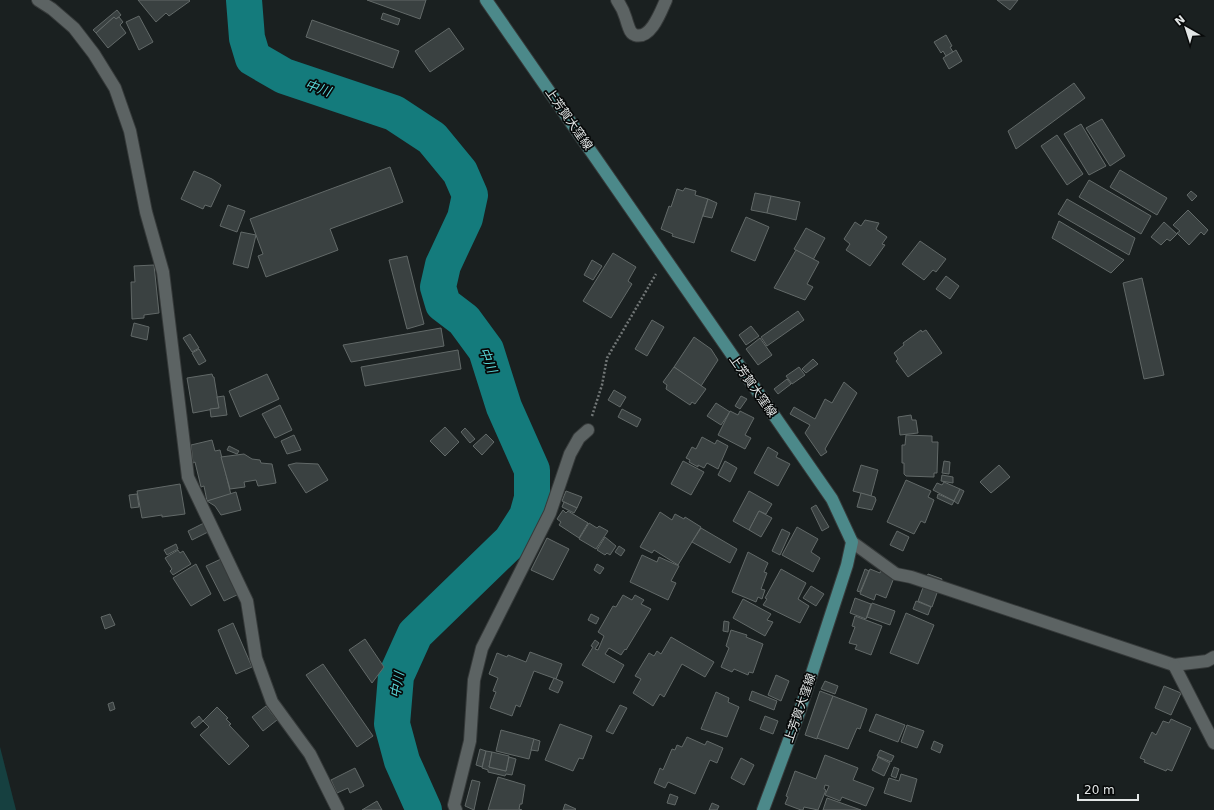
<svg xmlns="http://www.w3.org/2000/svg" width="1214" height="810" font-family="'DejaVu Sans','Noto Sans JP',sans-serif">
	<rect width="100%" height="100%" fill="#1a2020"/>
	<path fill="#164040" d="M 0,747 L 16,810 L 0,810 Z"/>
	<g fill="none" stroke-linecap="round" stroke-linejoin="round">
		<path stroke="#147b7c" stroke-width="36" d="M 244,0 L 247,38 L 253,58 L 284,76 L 394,113 L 432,138 L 460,172 L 470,195 L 465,218 L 443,265 L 438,287 L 443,304 L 464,320 L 486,350 L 504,407 L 532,470 L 532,498 L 527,516 L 511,541 L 415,634 L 396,676 L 392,724 L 402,761 L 424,810"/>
	</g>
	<g fill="#3a4141" stroke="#626968">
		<path d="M 138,0 L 189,0 L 190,1 L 169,16 L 166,13 L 156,22 Z"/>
		<path d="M 367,0 L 426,0 L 420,19 Z"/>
		<path d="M 997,0 L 1018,0 L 1010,10 Z"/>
		<path d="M 117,10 L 121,15 L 116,19 L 114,17 L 96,33 L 93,30 Z"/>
		<path d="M 383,13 L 400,19 L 398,25 L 381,19 Z"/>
		<path d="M 139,16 L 153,42 L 139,50 L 126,22 Z"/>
		<path d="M 114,17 L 116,19 L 119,17 L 123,22 L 120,25 L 126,33 L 108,48 L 96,33 Z"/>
		<path d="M 312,20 L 399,51 L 393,68 L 306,37 Z"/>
		<path d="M 449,28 L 464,49 L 430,72 L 415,51 Z"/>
		<path d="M 946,35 L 952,46 L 950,47 L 953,52 L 946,56 L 943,51 L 941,53 L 934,42 Z"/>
		<path d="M 956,50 L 962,61 L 949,69 L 943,58 Z"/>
		<path d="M 1074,83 L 1085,98 L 1016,149 L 1008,131 Z"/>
		<path d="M 1102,119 L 1125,156 L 1110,166 L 1086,128 Z"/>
		<path d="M 1081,124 L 1106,166 L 1089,175 L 1064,134 Z"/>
		<path d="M 1057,135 L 1083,174 L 1067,185 L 1041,146 Z"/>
		<path d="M 390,167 L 403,202 L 330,229 L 338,250 L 266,277 L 258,256 L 263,254 L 250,219 Z"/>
		<path d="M 1120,170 L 1167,198 L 1157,215 L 1110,187 Z"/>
		<path d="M 194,171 L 212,179 L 221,185 L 211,207 L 205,205 L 203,209 L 181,199 Z"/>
		<path d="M 1089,180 L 1151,216 L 1141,234 L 1079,197 Z"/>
		<path d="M 685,188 L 696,191 L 695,195 L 708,199 L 694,243 L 672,236 L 673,234 L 661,229 L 669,206 L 671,207 L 677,189 L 683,191 Z"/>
		<path d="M 1191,191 L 1197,196 L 1192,201 L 1187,195 Z"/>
		<path d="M 755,193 L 771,196 L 767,213 L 751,210 Z"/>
		<path d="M 771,196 L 800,202 L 796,220 L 767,213 Z"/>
		<path d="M 708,199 L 717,203 L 712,218 L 703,216 Z"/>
		<path d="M 1067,199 L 1135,238 L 1129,255 L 1058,214 Z"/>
		<path d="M 228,205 L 245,211 L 237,232 L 220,226 Z"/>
		<path d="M 1188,210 L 1208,230 L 1204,235 L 1201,232 L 1189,245 L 1177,233 L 1180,231 L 1173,225 Z"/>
		<path d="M 746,217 L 769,227 L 755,261 L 731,251 Z"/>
		<path d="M 865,220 L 879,223 L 876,229 L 887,237 L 882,244 L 885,245 L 870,266 L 846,250 L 850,244 L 844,239 L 855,222 L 861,226 Z"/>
		<path d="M 1059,221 L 1124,260 L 1111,273 L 1052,238 Z"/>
		<path d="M 1164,222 L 1177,234 L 1170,241 L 1167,239 L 1161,245 L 1151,237 Z"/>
		<path d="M 806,228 L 825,238 L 813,260 L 794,249 Z"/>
		<path d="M 241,232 L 256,235 L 248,268 L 233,264 Z"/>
		<path d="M 920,241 L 946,259 L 936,272 L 933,270 L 924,280 L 902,264 Z"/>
		<path d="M 796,250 L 819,262 L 807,284 L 813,287 L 805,300 L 774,288 Z"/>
		<path d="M 613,253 L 636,267 L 628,281 L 632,284 L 611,318 L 583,301 Z"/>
		<path d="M 407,256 L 424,324 L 407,329 L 389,260 Z"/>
		<path d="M 592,260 L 602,266 L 593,280 L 584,275 Z"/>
		<path d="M 154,265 L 159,313 L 144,315 L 144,318 L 132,319 L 131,282 L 135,282 L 134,266 Z"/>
		<path d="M 946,276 L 959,286 L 950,299 L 936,289 Z"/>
		<path d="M 1142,278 L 1164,375 L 1144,379 L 1123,283 Z"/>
		<path d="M 798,311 L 804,320 L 767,346 L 761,337 Z"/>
		<path d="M 652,320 L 664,327 L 647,356 L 635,349 Z"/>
		<path d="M 134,323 L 149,327 L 147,340 L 131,336 Z"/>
		<path d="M 751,326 L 759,336 L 746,345 L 739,335 Z"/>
		<path d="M 441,328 L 444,346 L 351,362 L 343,345 Z"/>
		<path d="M 921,330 L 922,332 L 926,330 L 942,353 L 908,377 L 896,361 L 898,359 L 894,353 L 904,345 L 903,343 Z"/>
		<path d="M 190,334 L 199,348 L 192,352 L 183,338 Z"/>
		<path d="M 694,337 L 711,349 L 718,360 L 701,386 L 674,367 Z"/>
		<path d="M 760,338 L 772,355 L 758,365 L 746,349 Z"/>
		<path d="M 199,349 L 206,361 L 199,365 L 192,353 Z"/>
		<path d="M 458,350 L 461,369 L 365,386 L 361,367 Z"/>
		<path d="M 813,359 L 818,364 L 806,373 L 802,369 Z"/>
		<path d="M 674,367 L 706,389 L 695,404 L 692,402 L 690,405 L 666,389 L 667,385 L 663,382 Z"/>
		<path d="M 799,367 L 805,375 L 792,384 L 786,376 Z"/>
		<path d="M 212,374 L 213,377 L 214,377 L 219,408 L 193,413 L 187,378 Z"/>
		<path d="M 267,374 L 279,399 L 240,417 L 229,391 Z"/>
		<path d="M 787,379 L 791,384 L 778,394 L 774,389 Z"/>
		<path d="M 844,382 L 857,393 L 825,449 L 827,452 L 821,456 L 805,433 L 810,425 L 790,414 L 794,407 L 815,419 L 825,399 L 832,403 Z"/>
		<path d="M 614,390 L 626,397 L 620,407 L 608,400 Z"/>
		<path d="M 224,396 L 227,415 L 211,417 L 210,409 L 219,408 L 217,397 Z"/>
		<path d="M 741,396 L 747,399 L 740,409 L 735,406 Z"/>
		<path d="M 716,403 L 730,412 L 721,425 L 707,416 Z"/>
		<path d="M 280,405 L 292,430 L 275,438 L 262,414 Z"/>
		<path d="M 622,409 L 641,419 L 637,427 L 618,417 Z"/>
		<path d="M 730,411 L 738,415 L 740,411 L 754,418 L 745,435 L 751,438 L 745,449 L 718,435 Z"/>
		<path d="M 911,415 L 912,420 L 916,420 L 918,433 L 900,435 L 898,417 Z"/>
		<path d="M 445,427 L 459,442 L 445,456 L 430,441 Z"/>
		<path d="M 465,428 L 475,439 L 470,443 L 461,432 Z"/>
		<path d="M 486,434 L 494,442 L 482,455 L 473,446 Z"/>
		<path d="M 294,435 L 301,450 L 287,454 L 281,441 Z"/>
		<path d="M 906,435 L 932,436 L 932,442 L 938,442 L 937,473 L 934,473 L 934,477 L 906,476 L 904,474 L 904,463 L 902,463 L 902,445 L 905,445 Z"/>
		<path d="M 702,437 L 715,444 L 717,440 L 728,446 L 718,469 L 707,463 L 704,468 L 698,465 L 698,467 L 689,462 L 690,460 L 686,458 L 692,447 L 696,449 Z"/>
		<path d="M 212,440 L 215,451 L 220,450 L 231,495 L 207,501 L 204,486 L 201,487 L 195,462 L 193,463 L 191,445 Z"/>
		<path d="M 229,446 L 239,451 L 237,454 L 227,450 Z"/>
		<path d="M 768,447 L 778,453 L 776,457 L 790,464 L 778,486 L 754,473 Z"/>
		<path d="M 244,454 L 252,459 L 260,460 L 261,463 L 272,464 L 276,483 L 258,486 L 256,480 L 244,482 L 245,487 L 230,489 L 221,457 Z"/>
		<path d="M 683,461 L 704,472 L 691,495 L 671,484 Z"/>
		<path d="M 725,461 L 737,468 L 730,482 L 718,475 Z"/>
		<path d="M 944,461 L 950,462 L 949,474 L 942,473 Z"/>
		<path d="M 296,463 L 318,464 L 328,480 L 306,493 L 288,465 Z"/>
		<path d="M 861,465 L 878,470 L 871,496 L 853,491 Z"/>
		<path d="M 999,465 L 1010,477 L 991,493 L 980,482 Z"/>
		<path d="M 942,475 L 953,477 L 953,483 L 941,481 Z"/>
		<path d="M 906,480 L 931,491 L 928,497 L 934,500 L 925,523 L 921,521 L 914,534 L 887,522 Z"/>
		<path d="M 944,482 L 960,489 L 954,501 L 933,490 L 937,483 L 942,485 Z"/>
		<path d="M 180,484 L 185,514 L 162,517 L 162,515 L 142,518 L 137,491 Z"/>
		<path d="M 960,489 L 964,491 L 958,504 L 954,501 Z"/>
		<path d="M 566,491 L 582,497 L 577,508 L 562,501 Z"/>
		<path d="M 749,491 L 772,504 L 766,514 L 759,511 L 749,530 L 733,521 Z"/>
		<path d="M 236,492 L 241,510 L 221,515 L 215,506 L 207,501 Z"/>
		<path d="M 861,493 L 875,497 L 876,500 L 872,510 L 857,507 Z"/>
		<path d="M 137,494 L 139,507 L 131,508 L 129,495 Z"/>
		<path d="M 938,494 L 954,501 L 952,505 L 937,498 Z"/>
		<path d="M 564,502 L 577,508 L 574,513 L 562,507 Z"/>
		<path d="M 816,505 L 829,527 L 822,531 L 811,508 Z"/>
		<path d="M 563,510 L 566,513 L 568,511 L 588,523 L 579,538 L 559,525 L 561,522 L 557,519 Z"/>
		<path d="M 759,511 L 772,518 L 761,537 L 749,530 Z"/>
		<path d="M 660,512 L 672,520 L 675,514 L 684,519 L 685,517 L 701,527 L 678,565 L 654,550 L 652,553 L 640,547 Z"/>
		<path d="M 204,523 L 208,532 L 192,540 L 188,531 Z"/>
		<path d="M 589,523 L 597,528 L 599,526 L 608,531 L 596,549 L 579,539 Z"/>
		<path d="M 797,527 L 818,539 L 811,552 L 820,558 L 813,572 L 782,555 Z"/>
		<path d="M 701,528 L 737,549 L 730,563 L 692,542 Z"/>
		<path d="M 782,529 L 790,533 L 780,555 L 772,551 Z"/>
		<path d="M 897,531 L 909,537 L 903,551 L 890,545 Z"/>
		<path d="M 605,537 L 616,546 L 610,555 L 607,553 L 605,555 L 597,550 Z"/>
		<path d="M 547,538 L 569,549 L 553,580 L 531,570 Z"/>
		<path d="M 176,544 L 178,549 L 167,555 L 164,550 Z"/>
		<path d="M 619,546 L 625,550 L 621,556 L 615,552 Z"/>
		<path d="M 178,550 L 180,553 L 183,551 L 191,564 L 173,575 L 170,571 L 172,569 L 165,558 Z"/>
		<path d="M 748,552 L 768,563 L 764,572 L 767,573 L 761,589 L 765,590 L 762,599 L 758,597 L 756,602 L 732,592 Z"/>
		<path d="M 642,555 L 657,562 L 659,557 L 679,566 L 671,581 L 676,583 L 668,600 L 630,582 Z"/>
		<path d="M 221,559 L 239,594 L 224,601 L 206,566 Z"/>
		<path d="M 196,564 L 211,594 L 191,606 L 173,578 Z"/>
		<path d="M 597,564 L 604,568 L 600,574 L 594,570 Z"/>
		<path d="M 781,569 L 806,583 L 798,599 L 809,606 L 800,623 L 763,605 L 767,599 L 765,598 Z"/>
		<path d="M 865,569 L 869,571 L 860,592 L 857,591 Z"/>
		<path d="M 870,569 L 880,573 L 881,569 L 895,575 L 886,598 L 876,594 L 874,600 L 860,594 Z"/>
		<path d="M 928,574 L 942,579 L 932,607 L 918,601 Z"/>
		<path d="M 811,586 L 824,594 L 816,606 L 803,598 Z"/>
		<path d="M 623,595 L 632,600 L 635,595 L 644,600 L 641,604 L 651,609 L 626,650 L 625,649 L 621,655 L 609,648 L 605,654 L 624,665 L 614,683 L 582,665 L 593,647 L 591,646 L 595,640 L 599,643 L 595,649 L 598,650 L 604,636 L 598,632 L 613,606 L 616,607 Z"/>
		<path d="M 855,598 L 871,604 L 866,619 L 850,613 Z"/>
		<path d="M 743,599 L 771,614 L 767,620 L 773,622 L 765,636 L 733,618 Z"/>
		<path d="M 916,601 L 931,607 L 928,615 L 913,609 Z"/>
		<path d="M 872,603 L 895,611 L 890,625 L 867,617 Z"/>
		<path d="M 906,613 L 934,625 L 918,664 L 890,653 Z"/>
		<path d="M 110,614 L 115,625 L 105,629 L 101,617 Z"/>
		<path d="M 591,614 L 599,618 L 596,624 L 588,620 Z"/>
		<path d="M 855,616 L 882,626 L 871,655 L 855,649 L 857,645 L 849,643 L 855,627 L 852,626 Z"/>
		<path d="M 724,621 L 729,622 L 728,632 L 723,631 Z"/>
		<path d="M 233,623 L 252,667 L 236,674 L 218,630 Z"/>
		<path d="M 731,630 L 747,635 L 746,637 L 763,644 L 753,673 L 749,672 L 748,675 L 734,669 L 732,672 L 721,667 L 729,648 L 726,646 Z"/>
		<path d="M 671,637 L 714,662 L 705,677 L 682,664 L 664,697 L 660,694 L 653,706 L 633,693 L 641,679 L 635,676 L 649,653 L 654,656 L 657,651 L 661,654 Z"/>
		<path d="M 365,639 L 384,667 L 372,683 L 349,650 Z"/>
		<path d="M 530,652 L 562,664 L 556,679 L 534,671 L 520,707 L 516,705 L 512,716 L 490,708 L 496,692 L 493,691 L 498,678 L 489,674 L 497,653 L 507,657 L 508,655 L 526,662 Z"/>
		<path d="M 323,664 L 373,736 L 357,747 L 306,675 Z"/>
		<path d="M 776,675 L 789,681 L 781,701 L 768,695 Z"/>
		<path d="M 554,678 L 563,682 L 558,693 L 549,689 Z"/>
		<path d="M 825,681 L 838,686 L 835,694 L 821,689 Z"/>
		<path d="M 1164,686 L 1181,693 L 1171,715 L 1155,708 Z"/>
		<path d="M 752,691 L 777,701 L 774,710 L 749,700 Z"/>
		<path d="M 820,691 L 833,696 L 817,739 L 805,735 Z"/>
		<path d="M 716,692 L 729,698 L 728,702 L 739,707 L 727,737 L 701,729 Z"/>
		<path d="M 833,696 L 867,709 L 860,729 L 857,728 L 848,749 L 817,738 Z"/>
		<path d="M 113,702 L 115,709 L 110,711 L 108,704 Z"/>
		<path d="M 620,705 L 627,708 L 613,734 L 606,731 Z"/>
		<path d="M 266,706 L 277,720 L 263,731 L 252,717 Z"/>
		<path d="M 217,707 L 228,718 L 226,719 L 231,724 L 229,725 L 249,746 L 229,765 L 200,735 L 209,727 L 203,721 Z"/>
		<path d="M 876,714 L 905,725 L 898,742 L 869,731 Z"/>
		<path d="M 199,716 L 203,721 L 195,728 L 191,723 Z"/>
		<path d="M 765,716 L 778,721 L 773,734 L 760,729 Z"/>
		<path d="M 1171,719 L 1191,728 L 1172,771 L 1167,769 L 1166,771 L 1144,762 L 1145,760 L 1140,758 L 1152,732 L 1156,735 L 1163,721 L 1169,723 Z"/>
		<path d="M 560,724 L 592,736 L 583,759 L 579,758 L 573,771 L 545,760 Z"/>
		<path d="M 907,725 L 924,731 L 917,748 L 901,742 Z"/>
		<path d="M 501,730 L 534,739 L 529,759 L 496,751 Z"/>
		<path d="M 687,737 L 705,745 L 707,741 L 723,748 L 717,763 L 710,760 L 695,794 L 668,782 L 665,788 L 654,783 L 660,768 L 663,770 L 672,749 L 675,750 L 677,745 L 682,747 Z"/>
		<path d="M 534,739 L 540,741 L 538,751 L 531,750 Z"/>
		<path d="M 934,741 L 943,745 L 940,753 L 931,749 Z"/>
		<path d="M 480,749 L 486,751 L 482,767 L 476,765 Z"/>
		<path d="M 880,750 L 894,756 L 891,762 L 877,756 Z"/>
		<path d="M 486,751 L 492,752 L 489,767 L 506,771 L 509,757 L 516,759 L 512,775 L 506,774 L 505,776 L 488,772 L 488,770 L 482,768 Z"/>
		<path d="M 492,752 L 509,756 L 506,771 L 489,767 Z"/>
		<path d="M 825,755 L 858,768 L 853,780 L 874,788 L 866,806 L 842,797 L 840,801 L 825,795 L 829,786 L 825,785 L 824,789 L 826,790 L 818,810 L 804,807 L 803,810 L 801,810 L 785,804 L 788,797 L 786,796 L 795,771 L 816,779 Z"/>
		<path d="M 878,757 L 890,763 L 884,776 L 872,770 Z"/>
		<path d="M 741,758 L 754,765 L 744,785 L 731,778 Z"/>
		<path d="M 894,767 L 899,769 L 896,778 L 891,776 Z"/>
		<path d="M 355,768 L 364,786 L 350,793 L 348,788 L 337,793 L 331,780 Z"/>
		<path d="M 901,774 L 917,779 L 911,802 L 884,793 L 889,778 L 899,781 Z"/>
		<path d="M 498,777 L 525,785 L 522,804 L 520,804 L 519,809 L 522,810 L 488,810 Z"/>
		<path d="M 472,780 L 480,782 L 474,810 L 465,806 Z"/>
		<path d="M 670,794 L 678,797 L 675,805 L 667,803 Z"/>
		<path d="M 827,798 L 861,810 L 823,810 Z"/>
		<path d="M 377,801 L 382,810 L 362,810 Z"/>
		<path d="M 712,803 L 719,806 L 717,810 L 709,810 Z"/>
		<path d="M 565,804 L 576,809 L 575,810 L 563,810 Z"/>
	</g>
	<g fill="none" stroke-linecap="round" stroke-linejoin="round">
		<g stroke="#363a3a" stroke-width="14">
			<g id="minor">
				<path d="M 38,0 L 52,9 L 74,28 L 94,54 L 115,88 L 130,131 L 146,212 L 163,272 L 188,477 L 247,601 L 256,658 L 272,702 L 310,754 L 338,810"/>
				<path d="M 617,0 C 626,13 624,15 629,28 C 630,31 632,34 635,35 C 651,40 661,11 666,0"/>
				<path d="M 852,542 L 896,574 L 911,577 L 1174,665 L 1207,661 L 1214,657"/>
				<path d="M 1174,665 L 1214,743"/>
				<path d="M 456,810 L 454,805 L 470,741 L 474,680 L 482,648 L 550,513 L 570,454 L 579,438 L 588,430"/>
			</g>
		</g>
		<g stroke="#363a3a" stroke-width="14">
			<path id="major" d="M 486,0 L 832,499 L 852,542 L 847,565 L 799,713 L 763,810"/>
		</g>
		<path stroke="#727777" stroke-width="2.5" stroke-dasharray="2 2" stroke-linecap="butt" d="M 592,416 L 602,385 L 607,358 L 656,274"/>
		<use href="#minor" stroke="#5c6363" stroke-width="12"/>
		<use href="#major" stroke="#4c898a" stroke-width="12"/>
	</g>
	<g text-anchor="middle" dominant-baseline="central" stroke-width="3.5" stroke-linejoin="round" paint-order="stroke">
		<g font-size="12" fill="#e2e6e6" stroke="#070909">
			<text transform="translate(569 119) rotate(55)">上芳賀大窪線</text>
			<text transform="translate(753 386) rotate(55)">上芳賀大窪線</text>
			<text transform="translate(800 708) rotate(-71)">上芳賀大窪線</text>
		</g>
		<g font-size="13" font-style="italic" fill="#58d5d6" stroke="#070909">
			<text transform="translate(318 88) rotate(19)">中川</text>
			<text transform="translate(488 360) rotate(68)">中川</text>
			<text transform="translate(397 685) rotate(-80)">中川</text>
		</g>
	</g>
	<g transform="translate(1186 28) rotate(321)" stroke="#070909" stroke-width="3" paint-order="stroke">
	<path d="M0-3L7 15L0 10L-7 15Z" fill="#e2e6e6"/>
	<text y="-6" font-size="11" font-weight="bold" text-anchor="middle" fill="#e2e6e6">N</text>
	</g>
	<path d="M1078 794v6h60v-6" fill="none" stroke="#e2e6e6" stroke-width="2"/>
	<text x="1084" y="794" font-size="12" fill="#e2e6e6" stroke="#070909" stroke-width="3" paint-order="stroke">20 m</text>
</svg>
